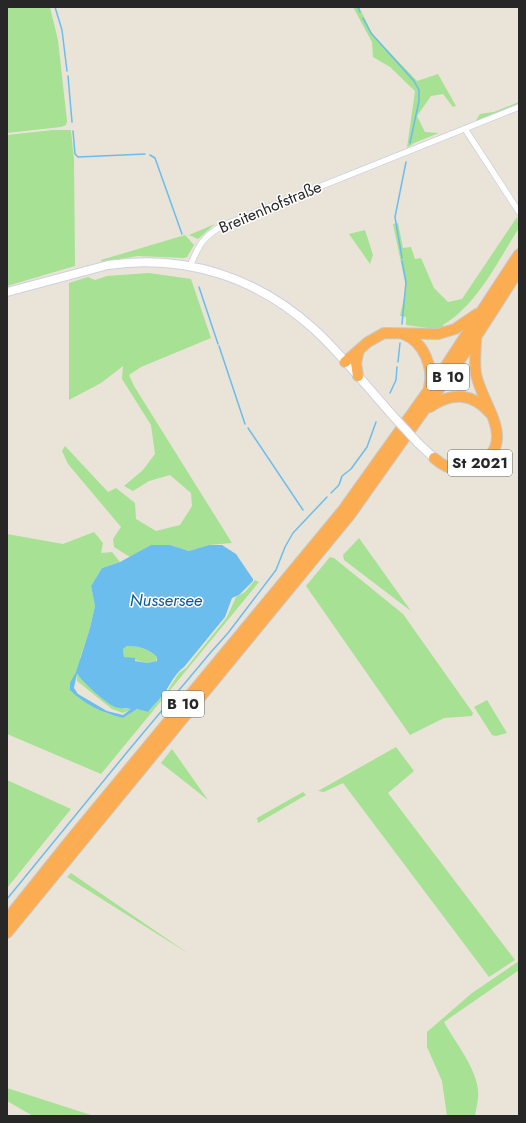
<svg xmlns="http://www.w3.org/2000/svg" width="526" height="1123" font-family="Jost,sans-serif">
	<rect width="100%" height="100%" fill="#eae4d8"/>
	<g fill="#a6e194">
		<path d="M 7,7 L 50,7 L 58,40 L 67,121 L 66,125 L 61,127 L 7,133 Z"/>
		<path d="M 353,7 L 359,7 L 373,35 L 417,81 L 438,74 L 456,106 L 453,107 L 443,94 L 431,96 L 417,116 L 425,132 L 439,133 L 414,143 L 407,148 L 415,91 L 390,67 L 373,57 L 372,42 Z"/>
		<path d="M 519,102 L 519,105 L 475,122 L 480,114 L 494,112 Z"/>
		<path d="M 53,130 L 71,130 L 74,159 L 75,266 L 7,286 L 7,135 Z"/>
		<path d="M 517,217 L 519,228 C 497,262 478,304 443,325 L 444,328 L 435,329 L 406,325 L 406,317 L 400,316 L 405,293 L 405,282 L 393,224 L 398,223 L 403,248 L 411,247 L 415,259 L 421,258 L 434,288 L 448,302 L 462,299 Z"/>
		<path d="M 215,224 L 198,239 L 189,235 Z"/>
		<path d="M 365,230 L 373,255 L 370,264 L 349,234 Z"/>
		<path d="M 185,235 L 194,245 L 187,257 L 184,258 L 138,256 L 102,262 L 101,260 Z"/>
		<path d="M 149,273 L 191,279 L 211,338 L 141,367 L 129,375 L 134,386 L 232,543 L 209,545 L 189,551 L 170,545 L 151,545 L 130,557 L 114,547 L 113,539 L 121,527 L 68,464 L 62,451 L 65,446 L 108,492 L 116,488 L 135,503 L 136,519 L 156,531 L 180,525 L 192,506 L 191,493 L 170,475 L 149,481 L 133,491 L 124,486 L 143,470 L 155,454 L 151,425 L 122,379 L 123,366 L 101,383 L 69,400 L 69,283 L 88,277 L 95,280 L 107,276 Z"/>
		<path d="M 94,532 L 103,543 L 101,553 L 112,552 L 120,562 L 102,568 L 91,586 L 95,606 L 90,628 L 80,658 C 92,683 99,709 132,709 L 123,713 L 112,709 L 77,681 L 76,672 L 70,689 L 106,713 L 123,718 L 137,709 L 148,712 L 168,690 L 179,673 L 186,668 L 227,617 L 236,597 L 245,592 L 255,580 L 259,582 L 101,774 L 7,734 L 7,534 L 63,544 Z"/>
		<path d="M 359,538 L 411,611 L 344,560 L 343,555 Z"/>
		<path d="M 330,557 L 334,558 L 403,614 L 473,713 L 472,716 L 444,718 L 410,735 L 306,586 Z"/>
		<path d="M 127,646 C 138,646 150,649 157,657 L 156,661 L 146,663 L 124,657 L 123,649 Z"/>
		<path d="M 487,700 L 507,733 L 496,736 L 492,735 L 474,707 Z"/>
		<path d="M 396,747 L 414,771 L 388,793 L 515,960 L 489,977 L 343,783 L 324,792 L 318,791 Z"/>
		<path d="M 172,749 L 208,800 L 161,763 Z"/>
		<path d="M 7,780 L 71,809 L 7,888 Z"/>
		<path d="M 303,792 L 306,795 L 258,823 L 257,818 Z"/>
		<path d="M 71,873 L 189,954 L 67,877 Z"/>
		<path d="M 519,961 L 519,970 L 444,1022 C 455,1042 477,1069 478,1091 C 479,1099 476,1108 475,1116 L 447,1116 L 442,1081 L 427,1047 L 427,1032 L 472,993 Z"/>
		<path d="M 7,1088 L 94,1116 L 33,1116 L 7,1101 Z"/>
	</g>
	<path fill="#6abded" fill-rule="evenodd" d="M 151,545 L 170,545 L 189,551 L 209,545 L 222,545 L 236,554 L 253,579 L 253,581 L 239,595 L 232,598 L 225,617 L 184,667 C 176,673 172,681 167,689 C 162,697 154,705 148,712 L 137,709 L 123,718 C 103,713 84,704 70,690 L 70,683 L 76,672 L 90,628 L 95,606 L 91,586 L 102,568 L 120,562 ZM 127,646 C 138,646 150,649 157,657 L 157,661 L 147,663 L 135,661 L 135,658 L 124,657 L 123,649 ZM 77,673 C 82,682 106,703 115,707 C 121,709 126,708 131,709 L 123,715 L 107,711 L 78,694 L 74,688 Z"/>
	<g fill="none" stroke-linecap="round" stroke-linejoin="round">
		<g stroke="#6abded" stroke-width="1.5">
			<path d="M 55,7 L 62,30 L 67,71"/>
			<path d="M 358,7 L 360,12"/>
			<path d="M 363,18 L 371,33 L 414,81 L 419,90 L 419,101 L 410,143"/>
			<path d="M 68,76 L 72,122"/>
			<path d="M 73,131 L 75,154 L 78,157 L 145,154"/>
			<path d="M 150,155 L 155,158 L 182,234"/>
			<path d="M 402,258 L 395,217 L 406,162"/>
			<path d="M 199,287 L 218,344"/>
			<path d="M 402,324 L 406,282 L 402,261"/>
			<path d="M 219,346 L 245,424"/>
			<path d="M 398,362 L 400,343"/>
			<path d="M 390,393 L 396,380 L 397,367"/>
			<path d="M 248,428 L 303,510"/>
			<path d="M 331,493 L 339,485 L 342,476 L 351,469 L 367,447 L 376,422"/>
			<path d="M 7,899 L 128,751 L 211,652 L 228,633 L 276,570 L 285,547 L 293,533 L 327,497"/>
		</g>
		<g stroke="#cecfe1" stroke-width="7">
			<g id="street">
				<path d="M 465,129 L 519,212"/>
				<path d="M 190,266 C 199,245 203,236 224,225 L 519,107"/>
			</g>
		</g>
		<g stroke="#cecfe1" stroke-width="10">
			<g id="secondary">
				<path d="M 7,292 L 108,265 C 186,254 257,277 315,330 C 343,356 368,388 394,417"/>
				<path d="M 418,443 L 434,458"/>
			</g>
		</g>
		<g stroke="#c7c7c7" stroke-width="12">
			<g id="highway">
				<path d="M 403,334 C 424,342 434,367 429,388"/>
				<path d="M 345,362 L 368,342 L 384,333 L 438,334 L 455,329 L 477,314"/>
				<path d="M 358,376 L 356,363 L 359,350"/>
				<path d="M 430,407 C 452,392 472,393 490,413"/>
				<path d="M 434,458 C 445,468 458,473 473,467 C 522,445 482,406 476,374 C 474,362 476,349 476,337"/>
				<path d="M 7,919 L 71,839 L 343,510 L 443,370 L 519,254"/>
				<path d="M 7,933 L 350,515 L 476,337 L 519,270"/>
			</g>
		</g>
		<use href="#street" stroke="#fff" stroke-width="5.5"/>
		<use href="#secondary" stroke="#fff" stroke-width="8"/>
		<use href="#highway" stroke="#fdad51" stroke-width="10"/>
		<g stroke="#cecfe1" stroke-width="10" stroke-linecap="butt">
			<path id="secondary-bridge" d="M 394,417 L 418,443"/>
		</g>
		<use href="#secondary-bridge" stroke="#fff" stroke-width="8"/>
	</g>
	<g text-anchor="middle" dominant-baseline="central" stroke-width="3" stroke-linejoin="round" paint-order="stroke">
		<g fill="#fff" stroke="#686868" stroke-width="1">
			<rect x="427" y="364" width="42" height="26" rx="3"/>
			<rect x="448" y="450" width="64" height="26" rx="3"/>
			<rect x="162" y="691" width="42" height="26" rx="3"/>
		</g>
		<g font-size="15" font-weight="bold" fill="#272727">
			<text x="448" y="377">B 10</text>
			<text x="480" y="463">St 2021</text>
			<text x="183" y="704">B 10</text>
		</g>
		<g font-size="16" fill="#272727" stroke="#fff">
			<text transform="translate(270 207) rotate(-23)">Breitenhofstraße</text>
		</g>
		<g font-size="17" font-style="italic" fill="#0e5895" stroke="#fff">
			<text x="166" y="600">Nussersee</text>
		</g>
	</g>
	<rect width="526" height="1123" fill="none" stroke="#272727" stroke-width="16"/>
</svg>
